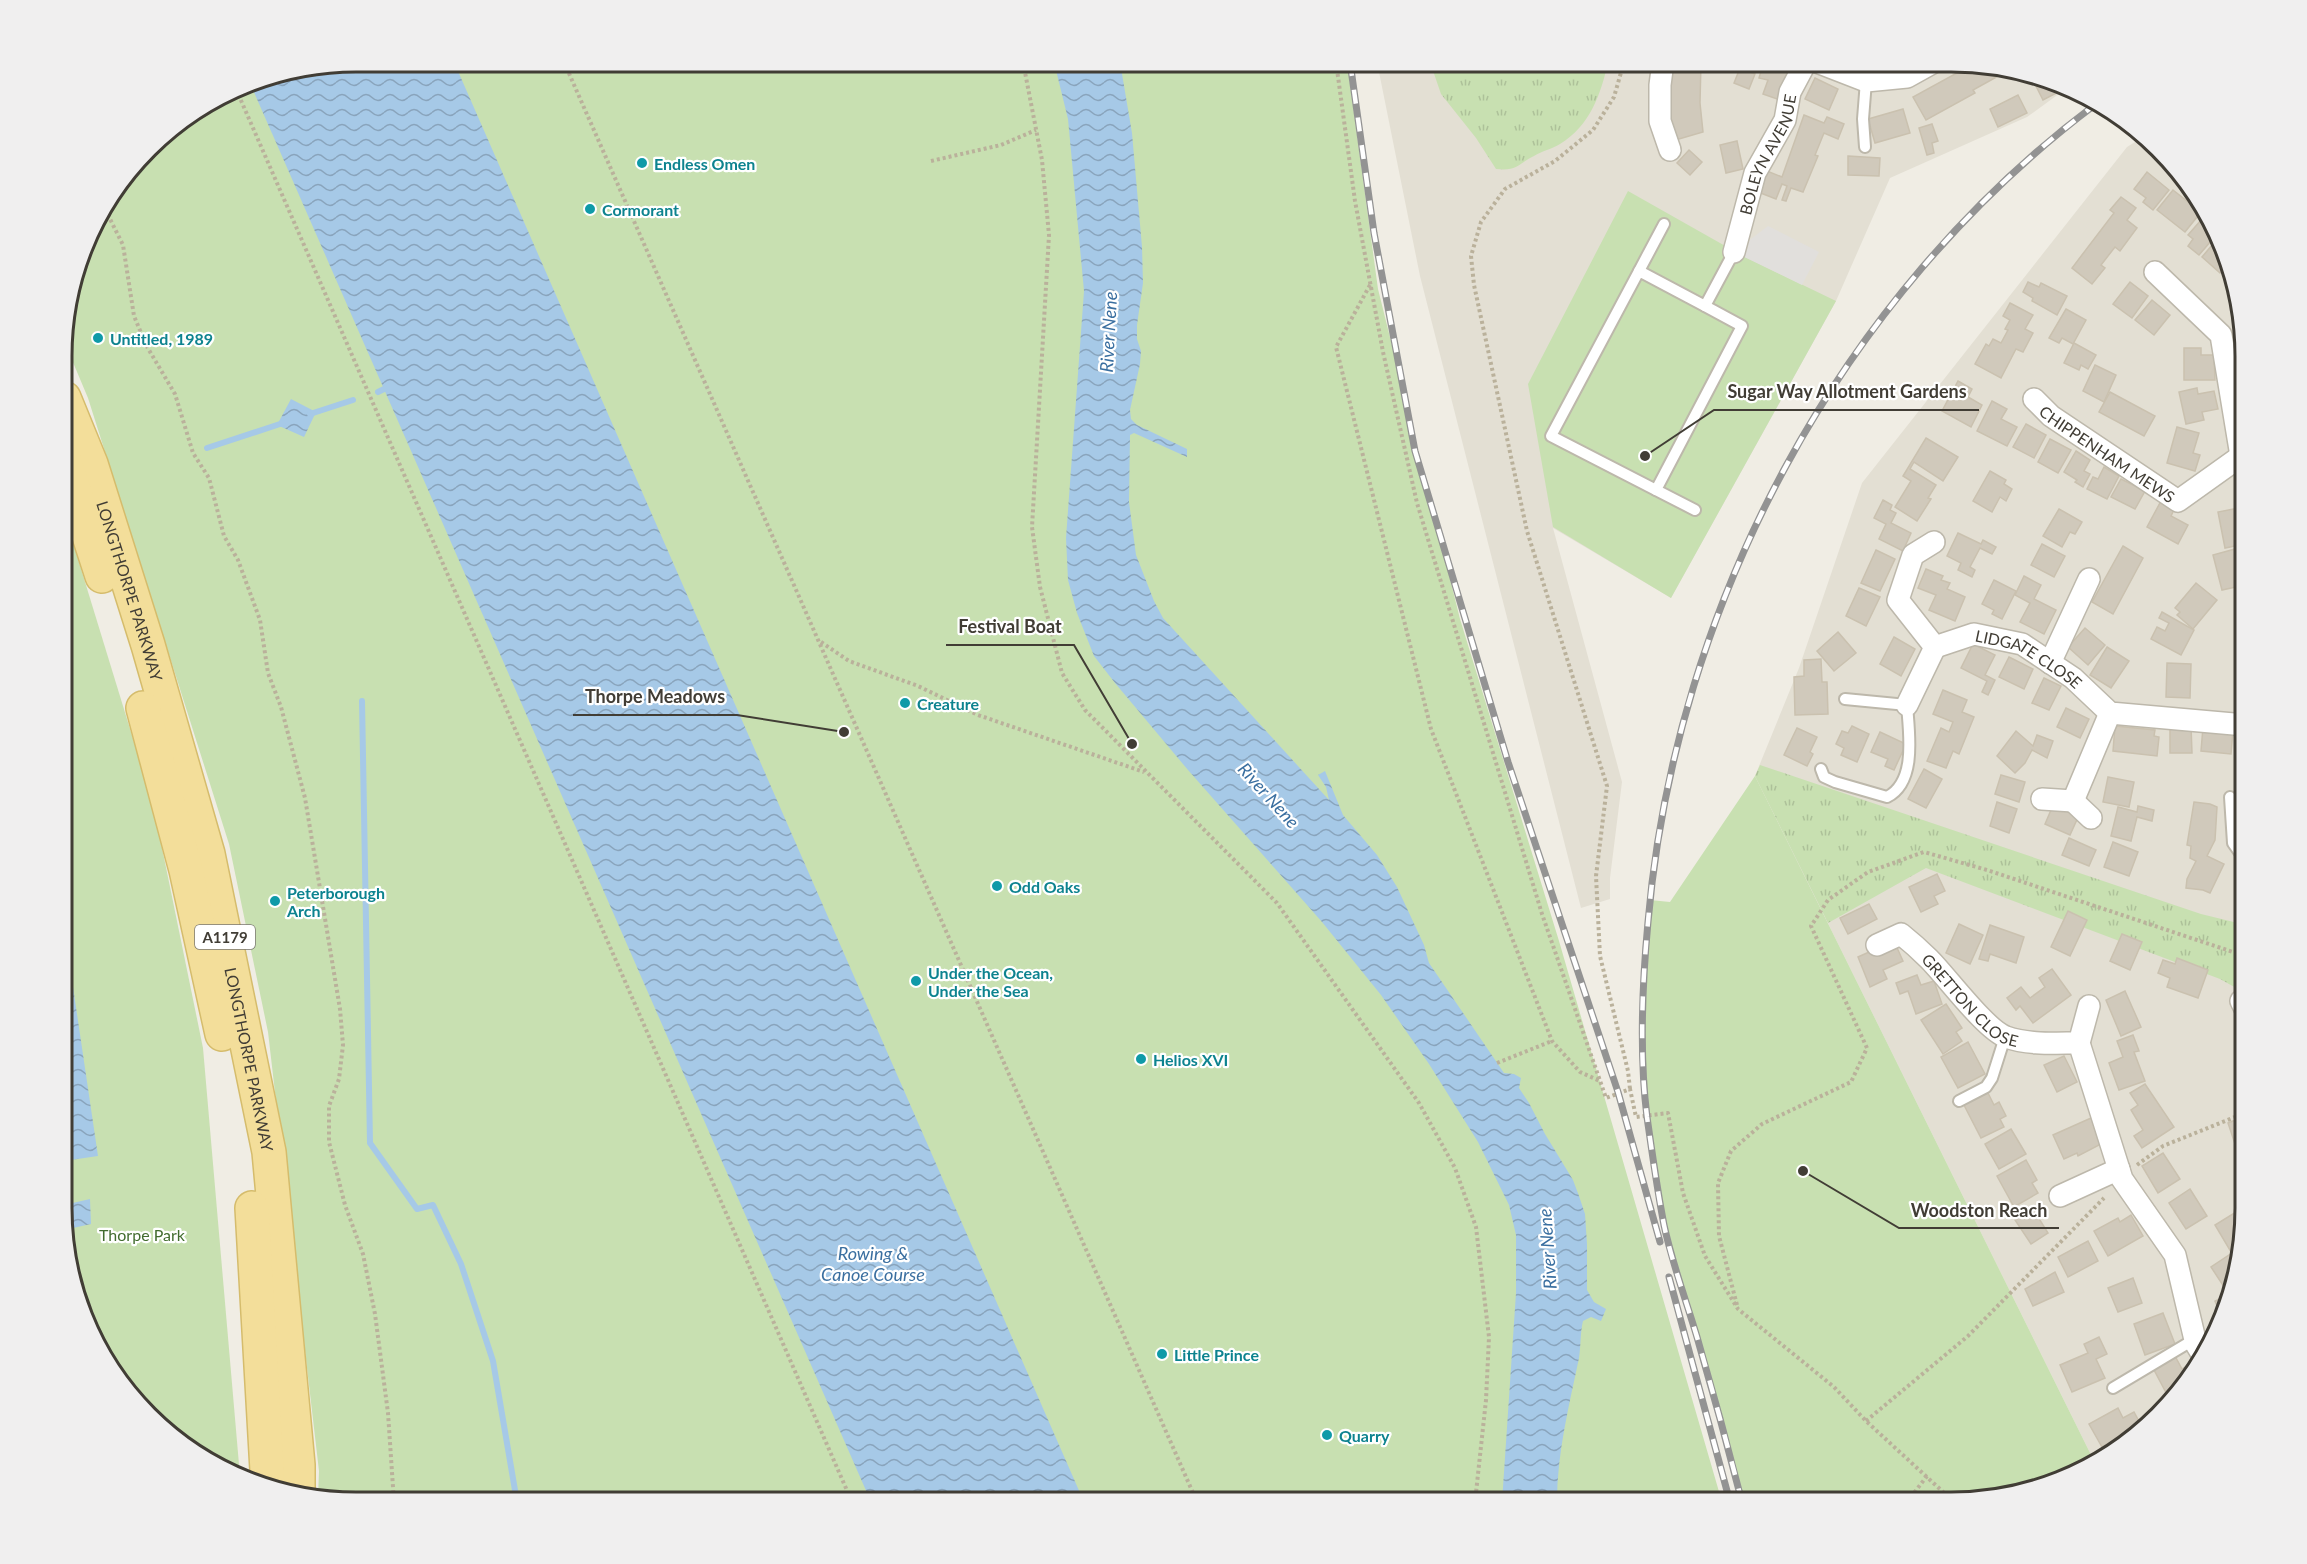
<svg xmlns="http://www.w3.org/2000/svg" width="2307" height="1564" font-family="Lato,sans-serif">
	<defs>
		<pattern id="grass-tufts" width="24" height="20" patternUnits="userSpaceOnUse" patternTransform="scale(1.5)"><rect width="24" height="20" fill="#c8e0b1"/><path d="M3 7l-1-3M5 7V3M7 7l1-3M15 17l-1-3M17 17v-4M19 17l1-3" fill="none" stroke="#adc199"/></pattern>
		<pattern id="water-waves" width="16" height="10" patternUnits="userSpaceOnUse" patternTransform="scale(1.5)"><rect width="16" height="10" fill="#a6c9e7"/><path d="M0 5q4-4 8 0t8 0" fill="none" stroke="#89a4bc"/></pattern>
	</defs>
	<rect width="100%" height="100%" fill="#f0ede4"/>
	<g fill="#e3dfd3">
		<path d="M 1377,62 L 1970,62 L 2046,77 L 2067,88 L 2027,117 L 1890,178 L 1836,301 L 1671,598 L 1553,528 L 1622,782 L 1610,878 L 1610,899 L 1581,908 L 1420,276 Z"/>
		<path d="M 2143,137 L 2206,209 L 2235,279 L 2245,337 L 2245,1227 L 2230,1303 L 2185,1387 L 2145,1430 L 2095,1463 L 1755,776 L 1799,668 L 1862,483 L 2127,147 Z"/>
	</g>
	<g fill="url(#grass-tufts)">
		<path d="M 1430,62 L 1608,62 C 1601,94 1590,126 1560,144 C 1552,149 1542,151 1534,156 C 1516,165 1518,171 1496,169 L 1476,138 L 1441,94 Z"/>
		<path d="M 1760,765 L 2201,914 L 2242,924 L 2245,899 L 2245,993 L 2220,979 L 1926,868 L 1828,923 L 1755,776 Z"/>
	</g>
	<g fill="#c8e0b1">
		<path d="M 356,62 L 1347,62 L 1378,289 L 1460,619 L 1559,941 L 1722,1502 L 337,1502 L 318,1498 L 319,1471 L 268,1032 L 229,844 L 88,398 L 64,341 L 64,318 L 92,225 L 162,135 L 244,84 Z"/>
		<path d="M 1628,191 L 1743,256 L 1836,301 L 1671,598 L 1553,527 L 1528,384 Z"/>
		<path d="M 64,528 L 74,546 L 153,804 L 203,1048 L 240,1476 L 177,1442 L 101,1355 L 64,1246 Z"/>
		<path d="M 1755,776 L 2095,1463 C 2031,1506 1945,1502 1871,1502 C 1828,1502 1785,1502 1742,1502 L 1664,1226 L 1647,1115 L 1643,1014 L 1650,900 L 1670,902 Z"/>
	</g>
	<path fill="#e1dfdc" d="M 1768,226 L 1819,252 L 1802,285 L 1734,252 Z"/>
	<g fill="url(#water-waves)">
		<path d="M 356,62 L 454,62 L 1084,1502 L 871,1502 L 250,83 Z"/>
		<path d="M 1054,62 L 1120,62 L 1132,133 L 1142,247 L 1143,283 L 1137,325 L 1137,339 L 1141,351 L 1140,364 L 1130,410 L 1131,419 L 1137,425 L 1187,449 L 1187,457 L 1134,433 L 1130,435 L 1129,502 L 1136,555 L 1154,601 L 1163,618 L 1329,800 L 1326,787 L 1318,775 L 1325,771 L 1343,815 L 1377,855 L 1397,887 L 1424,945 L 1429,963 L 1504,1073 L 1514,1074 L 1521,1078 L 1519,1088 L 1529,1103 L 1545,1134 L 1573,1180 L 1579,1196 L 1585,1214 L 1587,1244 L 1587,1290 L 1594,1302 L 1606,1309 L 1601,1321 L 1591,1317 L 1583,1321 C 1580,1333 1581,1346 1579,1358 C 1569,1406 1557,1453 1557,1502 L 1502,1502 L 1516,1293 L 1516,1235 L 1509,1205 L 1478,1142 L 1429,1064 L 1381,995 L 1322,922 L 1188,770 L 1115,683 L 1094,656 L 1077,613 L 1068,580 L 1066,538 L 1084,291 L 1068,119 Z"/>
		<path d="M 291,399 L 316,412 L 304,437 L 277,425 Z"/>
		<path d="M 73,987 L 98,1156 L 64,1161 L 64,988 Z"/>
		<path d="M 90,1199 L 91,1224 L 64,1230 L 64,1205 Z"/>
	</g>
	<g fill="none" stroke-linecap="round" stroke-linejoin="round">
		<g stroke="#a6c9e7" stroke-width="6">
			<path d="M 378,392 L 384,389"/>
			<path d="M 310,414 L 353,400"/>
			<path d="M 207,448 L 283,423"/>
			<path d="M 362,701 L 370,1143 L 417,1209 L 433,1205 L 461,1264 L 493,1361 L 517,1502"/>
		</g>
	</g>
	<g fill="#d0c9bb" stroke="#cac1af" stroke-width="1.5">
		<path d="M 1670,62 L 1701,62 L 1700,103 L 1703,132 L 1672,141 L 1667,110 Z"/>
		<path d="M 1764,62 L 1790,69 L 1780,100 L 1763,94 L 1768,80 L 1759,78 Z"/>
		<path d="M 1885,62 L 1914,62 L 1893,75 Z"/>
		<path d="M 1975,63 L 2009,70 L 1973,90 L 1975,93 L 1926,120 L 1913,97 Z"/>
		<path d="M 1740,68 L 1755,74 L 1749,89 L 1734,83 Z"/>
		<path d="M 2041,76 L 2046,77 L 2066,88 L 2043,100 L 2033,80 Z"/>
		<path d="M 1815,78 L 1838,89 L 1829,110 L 1805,99 Z"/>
		<path d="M 2018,95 L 2027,113 L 1998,127 L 1990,109 Z"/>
		<path d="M 1903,109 L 1910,133 L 1875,143 L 1868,119 Z"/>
		<path d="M 1804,115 L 1824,123 L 1827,117 L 1844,124 L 1838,139 L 1824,133 L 1815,155 L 1818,156 L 1803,192 L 1791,188 L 1786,201 L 1782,200 L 1787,186 L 1782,184 L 1776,199 L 1753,190 L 1762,169 L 1782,177 Z"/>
		<path d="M 1932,124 L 1938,141 L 1932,143 L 1934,153 L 1927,155 L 1919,128 Z"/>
		<path d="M 1737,141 L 1743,169 L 1726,173 L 1720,145 Z"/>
		<path d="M 1689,150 L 1702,162 L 1690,175 L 1677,163 Z"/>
		<path d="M 1848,156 L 1880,158 L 1879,176 L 1848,175 Z"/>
		<path d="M 2147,172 L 2169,190 L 2153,210 L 2143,202 L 2146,198 L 2134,189 Z"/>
		<path d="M 2173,190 L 2201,212 L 2185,232 L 2157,210 Z"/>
		<path d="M 2121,197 L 2136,208 L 2127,220 L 2137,228 L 2120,251 L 2115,247 L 2101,265 L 2105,268 L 2092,284 L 2072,268 L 2114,213 L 2110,210 Z"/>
		<path d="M 2202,219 L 2215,229 L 2217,234 L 2199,255 L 2188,246 L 2193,239 L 2188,235 Z"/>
		<path d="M 2218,238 L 2229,263 L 2220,273 L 2202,257 Z"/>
		<path d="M 2028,282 L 2039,287 L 2041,283 L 2067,296 L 2057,315 L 2032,301 L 2033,298 L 2023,292 Z"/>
		<path d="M 2130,282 L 2148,296 L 2132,318 L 2113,304 Z"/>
		<path d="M 2152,300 L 2170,315 L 2154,335 L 2135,320 Z"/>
		<path d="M 2010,303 L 2033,315 L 2025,329 L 2033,333 L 2023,352 L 2016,349 L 2001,378 L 1975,364 L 1986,344 L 1989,346 L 1993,339 L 2001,343 L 2008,330 L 2005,329 L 2010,320 L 2003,316 Z"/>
		<path d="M 2066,309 L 2086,320 L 2073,344 L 2062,338 L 2059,343 L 2049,338 Z"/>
		<path d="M 2074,343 L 2096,355 L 2088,369 L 2081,365 L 2079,370 L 2064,363 Z"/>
		<path d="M 2184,348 L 2201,348 L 2201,355 L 2214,355 L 2215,380 L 2184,380 Z"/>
		<path d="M 2245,348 L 2245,373 L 2244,373 L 2241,349 Z"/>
		<path d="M 2095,365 L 2116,375 L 2104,402 L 2083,391 Z"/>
		<path d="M 1958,381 L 1972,389 L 1968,397 L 1982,405 L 1971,427 L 1942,411 Z"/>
		<path d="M 2197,388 L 2198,394 L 2214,391 L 2218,409 L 2202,412 L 2204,420 L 2186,424 L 2179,392 Z"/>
		<path d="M 2110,392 L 2155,416 L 2144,436 L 2099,412 Z"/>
		<path d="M 1992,401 L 2007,409 L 2001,419 L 2017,427 L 2007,446 L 1977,431 Z"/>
		<path d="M 2026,424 L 2046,435 L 2034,458 L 2013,447 Z"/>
		<path d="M 2177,427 L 2199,433 L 2193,453 L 2200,455 L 2195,471 L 2167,463 Z"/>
		<path d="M 1926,438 L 1958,457 L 1943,481 L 1914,462 L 1910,469 L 1936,485 L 1928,498 L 1931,499 L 1917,521 L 1895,507 L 1911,481 L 1903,476 Z"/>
		<path d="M 2050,439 L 2071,450 L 2058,473 L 2038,462 Z"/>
		<path d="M 2076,451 L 2090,460 L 2084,471 L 2090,474 L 2083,487 L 2075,482 L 2077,480 L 2064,472 Z"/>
		<path d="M 2104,467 L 2119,476 L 2107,499 L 2087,489 L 2093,477 L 2098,479 Z"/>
		<path d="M 1990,471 L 2006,480 L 2004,484 L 2012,489 L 2006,501 L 2000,497 L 1992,512 L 1973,501 Z"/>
		<path d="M 2245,476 L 2245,544 L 2225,548 L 2218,512 L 2244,507 L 2238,477 Z"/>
		<path d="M 2121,479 L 2145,491 L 2135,509 L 2111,497 Z"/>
		<path d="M 1883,500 L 1892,505 L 1890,510 L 1896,513 L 1891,523 L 1911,533 L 1903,551 L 1879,539 L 1886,524 L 1874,518 Z"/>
		<path d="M 2161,501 L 2175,508 L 2171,516 L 2188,525 L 2178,544 L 2147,527 Z"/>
		<path d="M 2059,509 L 2082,522 L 2075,534 L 2070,532 L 2062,547 L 2043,536 Z"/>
		<path d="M 1958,533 L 1981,544 L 1983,540 L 1996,547 L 1992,554 L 1980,548 L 1970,567 L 1975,570 L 1972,577 L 1958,570 L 1961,563 L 1947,556 Z"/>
		<path d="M 2042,544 L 2065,556 L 2054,577 L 2031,565 Z"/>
		<path d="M 2123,546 L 2143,558 L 2113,614 L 2092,602 Z"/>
		<path d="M 2235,549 L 2239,567 L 2245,566 L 2245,585 L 2222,590 L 2213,555 Z"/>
		<path d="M 1876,550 L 1895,559 L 1880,591 L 1861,583 Z"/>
		<path d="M 1926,569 L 1943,576 L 1941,580 L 1950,583 L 1947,589 L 1965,597 L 1955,621 L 1929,610 L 1936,595 L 1918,588 Z"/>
		<path d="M 2024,576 L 2041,585 L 2034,599 L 2056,610 L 2044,634 L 2020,622 L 2030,603 L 2015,595 Z"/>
		<path d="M 1994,580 L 2016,591 L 2002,619 L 1992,614 L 1994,610 L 1982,604 Z"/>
		<path d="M 2196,583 L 2217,600 L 2193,629 L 2177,615 L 2180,612 L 2175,608 Z"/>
		<path d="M 1859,588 L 1880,597 L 1866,626 L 1846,616 Z"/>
		<path d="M 2162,612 L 2194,630 L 2181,655 L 2151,639 L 2157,627 L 2165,631 L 2169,623 L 2159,618 Z"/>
		<path d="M 2085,628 L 2105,645 L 2088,665 L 2068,647 Z"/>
		<path d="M 1838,632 L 1856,653 L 1834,671 L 1817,651 Z"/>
		<path d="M 1894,637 L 1915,649 L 1901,676 L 1880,664 Z"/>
		<path d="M 1973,644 L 1995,655 L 1985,675 L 1995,680 L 1988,695 L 1982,692 L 1987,681 L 1961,668 Z"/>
		<path d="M 2107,647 L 2129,661 L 2111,688 L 2090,675 Z"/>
		<path d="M 2245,649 L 2245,661 L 2239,661 Z"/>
		<path d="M 2009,657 L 2033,669 L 2024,689 L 1999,677 Z"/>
		<path d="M 1821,659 L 1822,682 L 1827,682 L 1828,714 L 1795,715 L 1794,677 L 1804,676 L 1804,660 Z"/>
		<path d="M 2167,663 L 2191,664 L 2190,698 L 2166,697 Z"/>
		<path d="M 2044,678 L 2061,686 L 2049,710 L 2032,703 Z"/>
		<path d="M 1943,690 L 1967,700 L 1962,712 L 1974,717 L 1959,754 L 1953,751 L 1946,768 L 1927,761 L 1941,728 L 1949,732 L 1953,722 L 1933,714 Z"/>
		<path d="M 2066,708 L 2089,719 L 2080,738 L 2057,727 Z"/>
		<path d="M 1852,726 L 1869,734 L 1857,762 L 1841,755 L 1844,748 L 1836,744 L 1842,731 L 1848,733 Z"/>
		<path d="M 2115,726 L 2155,730 L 2154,736 L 2159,737 L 2157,756 L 2113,751 Z"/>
		<path d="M 2170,726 L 2191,726 L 2192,753 L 2170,753 Z"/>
		<path d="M 2203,727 L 2233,730 L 2231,754 L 2201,751 Z"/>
		<path d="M 1797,728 L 1817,737 L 1810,752 L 1813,754 L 1807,766 L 1784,755 Z"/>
		<path d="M 2016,731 L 2033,746 L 2037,735 L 2053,741 L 2047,758 L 2032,750 L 2025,763 L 2015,773 L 1997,756 Z"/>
		<path d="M 2243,731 L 2245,731 L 2245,753 L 2241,752 Z"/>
		<path d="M 1880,732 L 1906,744 L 1894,770 L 1885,766 L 1888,759 L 1871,752 Z"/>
		<path d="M 1924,769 L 1942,779 L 1926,808 L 1908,799 Z"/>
		<path d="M 2001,775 L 2025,782 L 2019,802 L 1995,794 Z"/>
		<path d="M 2108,777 L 2134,782 L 2129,807 L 2103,802 Z"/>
		<path d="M 1997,802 L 2017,809 L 2009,833 L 1990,826 Z"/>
		<path d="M 2194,802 L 2210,804 L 2217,807 L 2215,840 L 2207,856 L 2224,864 L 2210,893 L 2203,890 L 2186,888 L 2187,879 L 2196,861 L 2190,858 L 2191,846 L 2187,845 Z"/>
		<path d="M 2054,803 L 2079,815 L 2070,835 L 2045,824 Z"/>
		<path d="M 2138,806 L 2154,810 L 2152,821 L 2137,817 L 2131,841 L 2111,836 L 2118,807 L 2137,812 Z"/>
		<path d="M 2069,838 L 2096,850 L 2089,866 L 2062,855 Z"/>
		<path d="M 2113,842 L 2138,852 L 2129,876 L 2104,867 Z"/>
		<path d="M 1937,874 L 1945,891 L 1934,896 L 1938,904 L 1921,912 L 1909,887 Z"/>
		<path d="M 1869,904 L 1877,919 L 1848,934 L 1840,918 Z"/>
		<path d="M 2068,911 L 2087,920 L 2070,956 L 2051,947 Z"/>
		<path d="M 1959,924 L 1983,935 L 1970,964 L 1946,953 Z"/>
		<path d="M 1990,925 L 2024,937 L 2016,963 L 1990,954 L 1988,961 L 1979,959 Z"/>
		<path d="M 2122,934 L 2142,942 L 2130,970 L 2110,961 Z"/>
		<path d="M 1894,941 L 1903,961 L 1883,970 L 1887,979 L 1870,987 L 1858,957 Z"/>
		<path d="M 2177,958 L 2208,970 L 2198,998 L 2167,987 L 2170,978 L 2158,973 L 2163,960 L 2175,964 Z"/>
		<path d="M 2052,969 L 2071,995 L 2033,1023 L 2020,1006 L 2016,1010 L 2007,998 L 2021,987 L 2030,998 L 2045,987 L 2039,978 Z"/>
		<path d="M 1917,975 L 1921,985 L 1934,981 L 1942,1004 L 1916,1014 L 1908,991 L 1900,994 L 1896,983 Z"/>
		<path d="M 2125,991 L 2141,1027 L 2121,1036 L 2106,1000 Z"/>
		<path d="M 1946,1004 L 1962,1028 L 1956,1032 L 1962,1041 L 1943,1054 L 1921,1020 Z"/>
		<path d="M 2133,1035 L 2139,1051 L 2134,1052 L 2145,1081 L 2119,1090 L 2109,1063 L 2123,1057 L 2117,1041 Z"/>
		<path d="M 1968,1042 L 1985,1074 L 1958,1088 L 1941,1057 Z"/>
		<path d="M 2064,1056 L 2077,1082 L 2057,1092 L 2044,1065 Z"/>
		<path d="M 2145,1084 L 2174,1127 L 2142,1148 L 2134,1136 L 2143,1130 L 2131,1110 L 2138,1105 L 2130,1093 Z"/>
		<path d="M 1988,1093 L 1994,1105 L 1999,1102 L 2006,1116 L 2000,1119 L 2004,1127 L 1981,1138 L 1964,1105 Z"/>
		<path d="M 2245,1116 L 2245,1147 L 2237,1150 L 2228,1123 Z"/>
		<path d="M 2091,1118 L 2103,1143 L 2078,1156 L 2077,1153 L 2064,1159 L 2053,1135 Z"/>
		<path d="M 2011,1129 L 2026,1154 L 1999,1169 L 1985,1144 Z"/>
		<path d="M 2163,1153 L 2180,1179 L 2158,1193 L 2142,1166 Z"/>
		<path d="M 2026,1160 L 2037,1180 L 2032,1183 L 2038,1193 L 2014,1207 L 1997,1176 Z"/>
		<path d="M 2190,1189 L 2207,1216 L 2186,1229 L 2169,1203 Z"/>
		<path d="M 2033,1209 L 2048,1233 L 2031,1244 L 2015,1220 Z"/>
		<path d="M 2236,1212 L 2245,1227 L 2241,1245 L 2231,1252 L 2215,1225 Z"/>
		<path d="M 2131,1215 L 2143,1236 L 2108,1256 L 2094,1231 L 2118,1218 L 2120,1222 Z"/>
		<path d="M 2088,1241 L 2098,1261 L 2068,1277 L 2058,1257 Z"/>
		<path d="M 2232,1253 L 2238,1262 L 2232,1290 L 2228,1293 L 2211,1267 Z"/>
		<path d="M 2055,1272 L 2064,1292 L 2033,1306 L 2025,1289 Z"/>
		<path d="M 2133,1278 L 2142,1303 L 2118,1312 L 2108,1288 Z"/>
		<path d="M 2232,1293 L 2230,1303 L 2222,1317 L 2215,1301 Z"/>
		<path d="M 2163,1313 L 2175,1344 L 2145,1355 L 2134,1324 Z"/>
		<path d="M 2099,1337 L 2107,1354 L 2096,1359 L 2105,1378 L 2072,1392 L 2060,1365 L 2088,1353 L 2084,1344 Z"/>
		<path d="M 2175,1356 L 2182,1369 L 2188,1365 L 2192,1374 L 2185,1387 L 2171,1402 L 2153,1368 Z"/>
		<path d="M 2118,1408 L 2123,1418 L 2134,1412 L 2141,1425 L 2102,1447 L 2089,1424 Z"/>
	</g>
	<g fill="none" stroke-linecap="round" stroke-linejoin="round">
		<g stroke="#bdb8ab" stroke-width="14">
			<g id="service">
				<path d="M 1865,147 L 1863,119 L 1866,81"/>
				<path d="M 1639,271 L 1664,224"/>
				<path d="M 1656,490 L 1551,436 L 1639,271 L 1705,306"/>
				<path d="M 1695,510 L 1656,490 L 1742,326 L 1705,306 L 1734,252"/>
				<path d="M 1821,769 L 1824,777 L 1835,782 L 1887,797 C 1917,782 1909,733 1907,705 L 1845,699"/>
				<path d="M 2230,797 L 2233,843 L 2245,860"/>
				<path d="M 1959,1101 L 1986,1087 L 1992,1078 L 2005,1037"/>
				<path d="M 2113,1388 L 2195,1339"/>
			</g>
		</g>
		<g stroke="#bdb8ab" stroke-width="24">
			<g id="minor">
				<path d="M 1663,62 L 1660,85 L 1660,121 L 1670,150"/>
				<path d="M 1817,62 L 1866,81 L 1907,77 L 1934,62"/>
				<path id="s1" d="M 1734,252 L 1755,173 L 1785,120 L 1790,92 L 1806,62"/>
				<path d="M 2155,272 L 2221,335 L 2241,456"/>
				<path id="s2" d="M 2034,399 L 2051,416 L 2178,501 L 2241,456 L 2245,456"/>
				<path id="s3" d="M 1935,647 L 1974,634 L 2022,644 L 2073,678 L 2110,713 L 2245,725"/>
				<path d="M 2050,663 L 2089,579"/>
				<path d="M 1907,705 L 1935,647 L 1898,600 L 1913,555 L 1934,542"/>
				<path d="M 2042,799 L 2073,801 L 2110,713"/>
				<path d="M 2073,801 L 2091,818"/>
				<path id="s4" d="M 1877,945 L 1901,934 C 1911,942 1920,950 1929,959 C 1947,977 1985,1029 2006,1037 C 2029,1045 2055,1043 2079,1043 L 2122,1179 L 2175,1255 L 2196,1344 L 2202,1354"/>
				<path d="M 2241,1001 L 2245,1009"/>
				<path d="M 2079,1043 L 2089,1006"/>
				<path d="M 2060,1196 L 2119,1169"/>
			</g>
		</g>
		<g stroke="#d5bc6c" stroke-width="36">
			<g id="primary">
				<path id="s5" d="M 64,398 L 91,464 L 148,645 L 208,854 L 269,1152 L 298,1465 L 298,1494"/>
				<path d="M 64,459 L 102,576"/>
				<path d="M 143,708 L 186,870 L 222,1034"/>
				<path d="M 252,1208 L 268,1488"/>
			</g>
		</g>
		<g stroke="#bab19b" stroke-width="4" stroke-dasharray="3 3" stroke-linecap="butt">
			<path d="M 564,62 L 1197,1502"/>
			<path d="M 1023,62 L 1042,160 L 1049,235 L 1032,527 L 1040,587 L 1062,673 L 1085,710 L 1277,903 L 1419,1103 L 1455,1168 L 1476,1227 L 1489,1337 L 1486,1400 L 1475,1502"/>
			<path d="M 1336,62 L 1355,201 L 1383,352 L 1417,503 L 1542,914 L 1606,1098 L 1630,1089 L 1636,1117 L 1668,1113 L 1683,1193 L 1705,1256 L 1738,1309 L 1834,1387 L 1866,1421 L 1954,1502"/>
			<path d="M 1624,62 L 1614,97 L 1593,130 L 1555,161 L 1505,189 L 1481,222 L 1471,256 L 1474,285 L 1527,531 L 1607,786 L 1596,876 L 1600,956 L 1628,1071 L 1630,1089"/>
			<path d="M 236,89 L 852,1502"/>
			<path d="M 931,161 L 1001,145 L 1036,130"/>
			<path d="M 105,209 L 123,245 L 134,316 L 146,345 L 175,394 L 193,453 L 209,478 L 224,536 L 238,560 L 260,620 L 268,673 L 281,707 L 305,798 L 340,1009 L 343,1045 L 339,1079 L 329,1106 L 329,1142 L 345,1205 L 363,1254 L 375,1314 L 388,1413 L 394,1502"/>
			<path d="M 1370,285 L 1336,347 L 1431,729 L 1552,1041 L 1580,1072 L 1600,1081"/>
			<path d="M 821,642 L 849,661 L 918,686 L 978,715 L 1144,772"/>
			<path d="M 1497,1063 L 1552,1041"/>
			<path d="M 2137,1165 L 2163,1146 L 2245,1113"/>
			<path d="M 1737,1305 L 1719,1236 L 1718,1183 L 1731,1151 L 1762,1124 L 1851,1082 L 1867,1048 L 1811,926 L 1828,900 L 1868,872 L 1924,852 L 1987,870 L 2245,956"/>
			<path d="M 1866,1421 L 1968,1336 L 2104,1198"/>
			<path d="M 1907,1502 L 1927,1476"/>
		</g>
		<use href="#service" stroke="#fff" stroke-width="10"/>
		<use href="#minor" stroke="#fff" stroke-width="21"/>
		<use href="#primary" stroke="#f3de9a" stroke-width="33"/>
		<g stroke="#939393" stroke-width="7">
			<g id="rail">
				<path d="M 1350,62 L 1374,233 L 1415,451 L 1508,762 L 1618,1092 L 1660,1242"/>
				<path d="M 1669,1277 L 1730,1502"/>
				<path d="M 1742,1502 C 1728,1447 1713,1392 1697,1337 C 1686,1300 1672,1263 1664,1225 C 1657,1189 1652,1152 1647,1117 C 1639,1053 1642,986 1648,922 C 1675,604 1840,296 2096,104"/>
			</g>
		</g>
		<use href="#rail" stroke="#fff" stroke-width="4.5" stroke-dasharray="14" stroke-linecap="butt"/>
	</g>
	<g fill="#0f9aa8" stroke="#fff" stroke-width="2">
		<circle cx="642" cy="163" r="6"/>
		<circle cx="590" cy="209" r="6"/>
		<circle cx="98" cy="338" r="6"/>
		<circle cx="905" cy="703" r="6"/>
		<circle cx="997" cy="886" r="6"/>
		<circle cx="275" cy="901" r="6"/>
		<circle cx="916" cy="981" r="6"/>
		<circle cx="1141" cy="1059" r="6"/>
		<circle cx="1162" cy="1354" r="6"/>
		<circle cx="1327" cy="1435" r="6"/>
	</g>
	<g text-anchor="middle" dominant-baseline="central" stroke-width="4.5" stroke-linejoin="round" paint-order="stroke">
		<rect fill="#fff" stroke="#7a7772" stroke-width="1.5" x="195" y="925" width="60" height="24" rx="4.5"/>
		<g font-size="15" font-weight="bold" fill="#413d35">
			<text x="225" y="937">A1179</text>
		</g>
		<g font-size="16" fill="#413d35" stroke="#fff">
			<text stroke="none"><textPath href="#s1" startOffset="104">BOLEYN AVENUE</textPath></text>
			<text stroke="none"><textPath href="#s2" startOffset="92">CHIPPENHAM MEWS</textPath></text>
			<text stroke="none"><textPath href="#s5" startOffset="204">LONGTHORPE PARKWAY</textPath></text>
			<text stroke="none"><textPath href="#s3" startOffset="102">LIDGATE CLOSE</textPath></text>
			<text stroke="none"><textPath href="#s4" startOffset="123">GRETTON CLOSE</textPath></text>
			<text stroke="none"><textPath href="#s5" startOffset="688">LONGTHORPE PARKWAY</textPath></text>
		</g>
		<g font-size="16" font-weight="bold" fill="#0d838f" stroke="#fff" text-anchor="start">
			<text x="654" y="163">Endless Omen</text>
			<text x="602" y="209">Cormorant</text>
			<text x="110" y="338">Untitled, 1989</text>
			<text x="917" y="703">Creature</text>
			<text x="1009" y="886">Odd Oaks</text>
			<text x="287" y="892">Peterborough<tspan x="287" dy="18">Arch</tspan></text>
			<text x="928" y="972">Under the Ocean,<tspan x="928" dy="18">Under the Sea</tspan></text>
			<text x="1153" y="1059">Helios XVI</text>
			<text x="1174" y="1354">Little Prince</text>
			<text x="1339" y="1435">Quarry</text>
		</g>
		<g font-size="16" fill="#426c2f" stroke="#fff">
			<text x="142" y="1234">Thorpe Park</text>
		</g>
		<g font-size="18" font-style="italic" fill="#3a6fa0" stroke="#fff">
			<text transform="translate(1108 332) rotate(-87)">River Nene</text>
			<text transform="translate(1269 795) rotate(48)">River Nene</text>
			<text transform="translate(1547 1249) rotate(-94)">River Nene</text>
			<text x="873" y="1253">Rowing &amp;<tspan x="873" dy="21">Canoe Course</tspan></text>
		</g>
	</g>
	<path d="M0 0H2307V1564H0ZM356 72H1951A284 284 0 0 1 2235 356V1208A284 284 0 0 1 1951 1492H356A284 284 0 0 1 72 1208V356A284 284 0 0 1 356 72Z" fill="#f0efef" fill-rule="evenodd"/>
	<path fill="none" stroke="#413d35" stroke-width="3" d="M356 72H1951A284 284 0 0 1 2235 356V1208A284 284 0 0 1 1951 1492H356A284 284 0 0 1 72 1208V356A284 284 0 0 1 356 72Z"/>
	<path fill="none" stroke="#413d35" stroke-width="2" d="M1645 456L1714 410H1979M1132 744L1074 645H946M844 732L737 715H573M1803 1171L1899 1228H2059"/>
	<g fill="#413d35" stroke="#fff" stroke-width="2">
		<circle cx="1645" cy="456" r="6"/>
		<circle cx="1132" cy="744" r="6"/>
		<circle cx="844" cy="732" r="6"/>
		<circle cx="1803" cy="1171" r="6"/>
	</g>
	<g font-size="18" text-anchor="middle" font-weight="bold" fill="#413d35" stroke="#fff" stroke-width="4.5" stroke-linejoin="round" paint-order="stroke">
		<text x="1847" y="398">Sugar Way Allotment Gardens</text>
		<text x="1010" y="633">Festival Boat</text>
		<text x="655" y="703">Thorpe Meadows</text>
		<text x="1979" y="1217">Woodston Reach</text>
	</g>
</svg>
